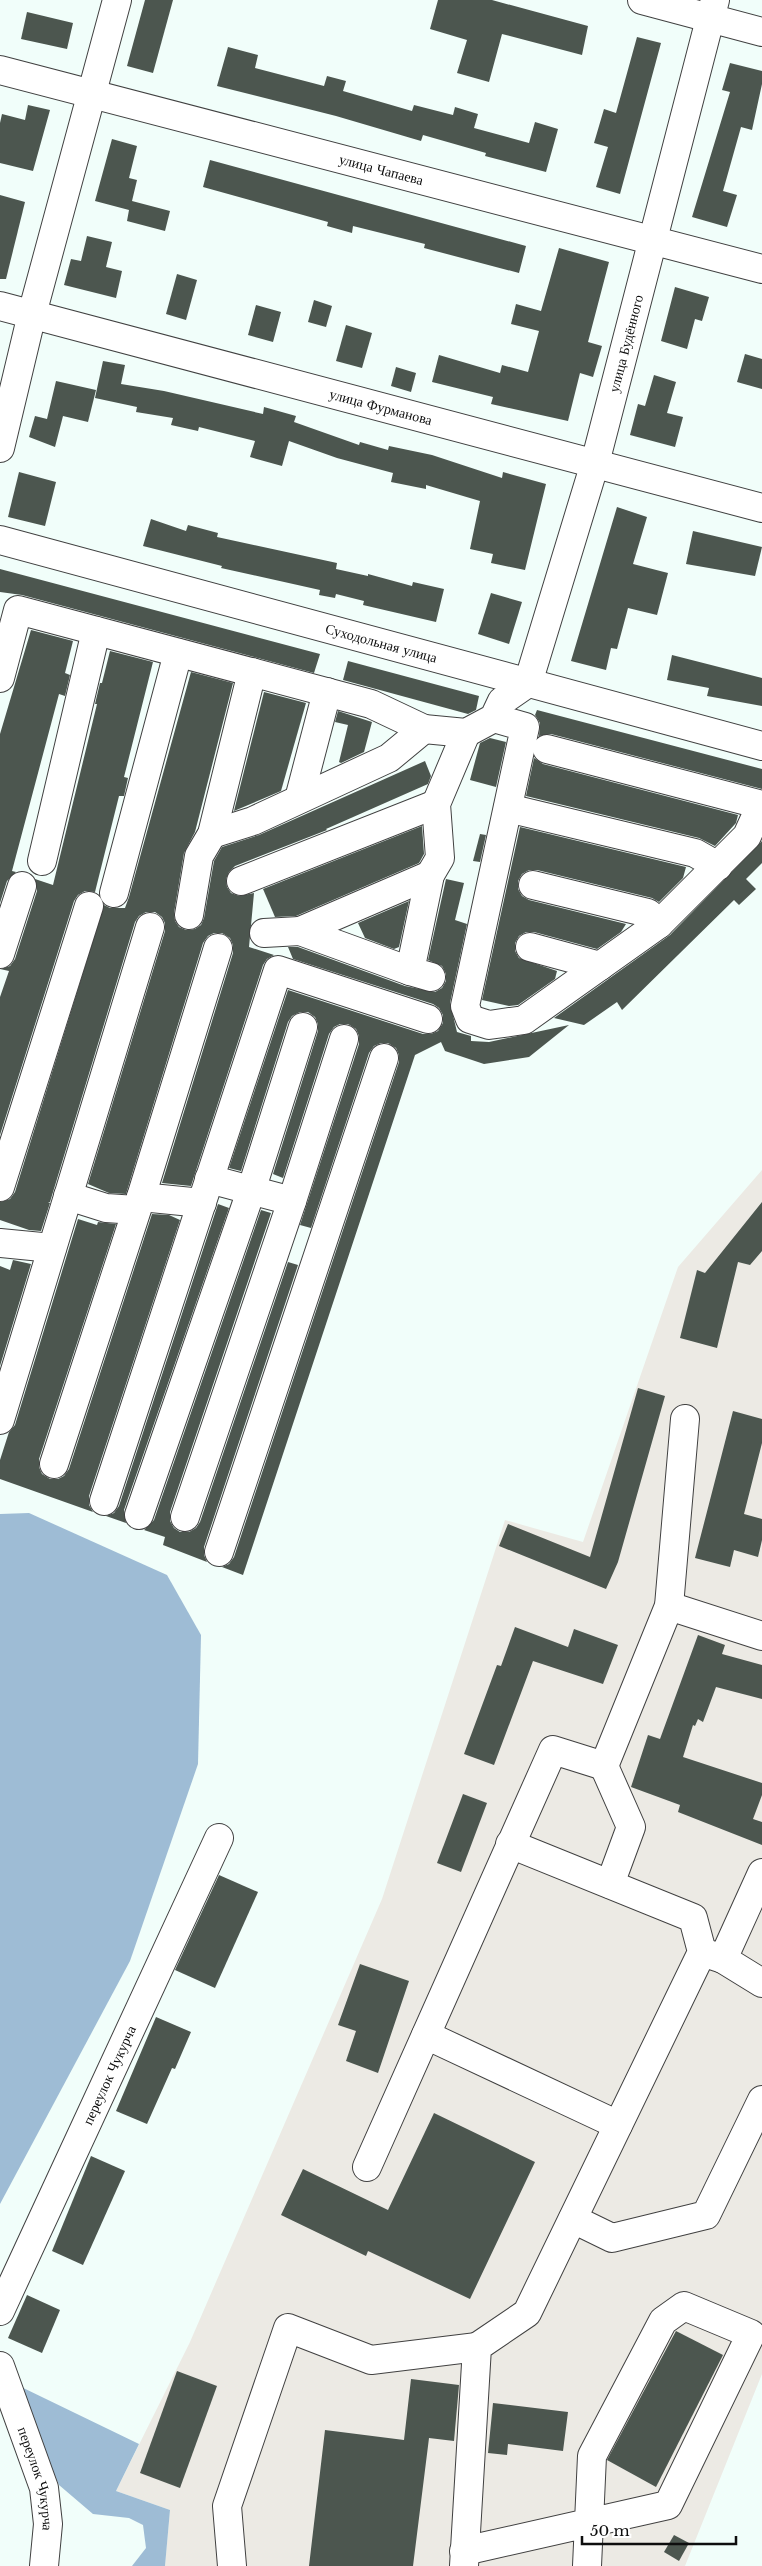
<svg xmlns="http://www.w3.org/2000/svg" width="762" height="2566" font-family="'Libre Baskerville',serif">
	<rect width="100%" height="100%" fill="#f1fefa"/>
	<path fill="#eceae4" d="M 762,1170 L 762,2374 L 685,2566 L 165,2566 L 170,2510 L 116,2491 L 190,2342 L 382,1899 L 505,1520 L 583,1542 L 678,1267 Z"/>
	<g fill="#9ebcd5">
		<path d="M 29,1513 L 167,1575 L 201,1635 L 198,1764 L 130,1961 L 0,2204 L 0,1514 Z"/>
		<path d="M 13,2383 L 139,2444 L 116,2491 L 170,2510 L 165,2566 L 132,2566 L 146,2548 L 143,2525 L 129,2518 L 93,2514 L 59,2485 Z"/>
	</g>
	<g fill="#4c564f">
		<path d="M 145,0 L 173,0 L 153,73 L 127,66 Z"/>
		<path d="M 438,0 L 492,0 L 588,26 L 582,55 L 502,34 L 489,82 L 457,73 L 467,40 L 430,29 Z"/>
		<path d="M 27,12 L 73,23 L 67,49 L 21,39 Z"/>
		<path d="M 637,37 L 661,43 L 620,194 L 596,187 L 608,147 L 594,143 L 604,109 L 616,113 Z"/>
		<path d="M 228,47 L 258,55 L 255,68 L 324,86 L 327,76 L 346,81 L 343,91 L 412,111 L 414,105 L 453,115 L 455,107 L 478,114 L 474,128 L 529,143 L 535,122 L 558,129 L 546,172 L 485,156 L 486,153 L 423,135 L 421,141 L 336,116 L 217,86 Z"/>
		<path d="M 730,63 L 762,71 L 762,84 L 752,130 L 741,127 L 723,191 L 737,195 L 727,227 L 692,217 L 730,92 L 722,90 Z"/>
		<path d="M 28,105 L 50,110 L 33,171 L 0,163 L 0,123 L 2,114 L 25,120 Z"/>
		<path d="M 112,139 L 137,146 L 129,178 L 137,180 L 132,201 L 170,211 L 165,231 L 127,221 L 129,210 L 95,201 Z"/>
		<path d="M 210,160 L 526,246 L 519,273 L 424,248 L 425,244 L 353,226 L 352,233 L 327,226 L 328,222 L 203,187 Z"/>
		<path d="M 0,195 L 25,202 L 6,279 L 0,279 Z"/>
		<path d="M 87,236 L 112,242 L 106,267 L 122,271 L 116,298 L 64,285 L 71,259 L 81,261 Z"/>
		<path d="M 559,248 L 609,262 L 588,342 L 602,346 L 593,377 L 580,373 L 568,421 L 491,404 L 493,397 L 432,382 L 439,355 L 500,373 L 502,365 L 528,372 L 539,331 L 511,324 L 516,304 L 541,311 Z"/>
		<path d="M 177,274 L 197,280 L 186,320 L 166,314 Z"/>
		<path d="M 675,287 L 709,297 L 702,321 L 695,319 L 687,349 L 661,341 Z"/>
		<path d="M 314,300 L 332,306 L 326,327 L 308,322 Z"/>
		<path d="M 256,305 L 281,312 L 273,342 L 248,335 Z"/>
		<path d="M 346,325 L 372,333 L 362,368 L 336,361 Z"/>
		<path d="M 745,354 L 762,359 L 762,389 L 737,382 Z"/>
		<path d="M 103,361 L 125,365 L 121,384 L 164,391 L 263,414 L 264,407 L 296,416 L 294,422 L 359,445 L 360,442 L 388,450 L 389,446 L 432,455 L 502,478 L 503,472 L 546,484 L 525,570 L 491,563 L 493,554 L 470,549 L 480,501 L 426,485 L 426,489 L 391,482 L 393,473 L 337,458 L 289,441 L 282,466 L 250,457 L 255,441 L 199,427 L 198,431 L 171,425 L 173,418 L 136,412 L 137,407 L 95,398 Z"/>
		<path d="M 396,367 L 416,373 L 411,392 L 391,386 Z"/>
		<path d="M 654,375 L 676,382 L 667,413 L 683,417 L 675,447 L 630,435 L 638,404 L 645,406 Z"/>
		<path d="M 56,381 L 96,390 L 88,422 L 63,416 L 55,447 L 29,437 L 35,416 L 47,419 Z"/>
		<path d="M 19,472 L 56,482 L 45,526 L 8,517 Z"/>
		<path d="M 617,507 L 647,517 L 633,564 L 668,573 L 657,615 L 628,608 L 617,649 L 611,648 L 606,670 L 571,661 Z"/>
		<path d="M 151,519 L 186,531 L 188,525 L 218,533 L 217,537 L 337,563 L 336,569 L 368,576 L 368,574 L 412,586 L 413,582 L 444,589 L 436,622 L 363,605 L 364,601 L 336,594 L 335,598 L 319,595 L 320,590 L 221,568 L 222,566 L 143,546 Z"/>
		<path d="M 693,531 L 762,547 L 755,576 L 686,564 Z"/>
		<path d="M 0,569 L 320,654 L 314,673 L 22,595 L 0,592 Z"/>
		<path d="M 491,593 L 522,602 L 509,644 L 478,634 Z"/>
		<path d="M 31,630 L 73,641 L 65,673 L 70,675 L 65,696 L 59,694 L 12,871 L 16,872 L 7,881 L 0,903 L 0,734 Z"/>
		<path d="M 110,651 L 153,662 L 124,777 L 128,778 L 124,796 L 119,796 L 95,892 L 85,891 L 78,895 L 74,901 L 0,1135 L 0,997 L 9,971 L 0,969 L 10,966 L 15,959 L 37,891 L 35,879 L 53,885 L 97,704 L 95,704 L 100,683 L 102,683 Z"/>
		<path d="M 672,655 L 762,678 L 762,706 L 707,696 L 709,688 L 667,680 Z"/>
		<path d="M 348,661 L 479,696 L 476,710 L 468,714 L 343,680 Z"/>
		<path d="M 191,672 L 233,683 L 195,832 L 184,853 L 174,913 L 175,921 L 179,927 L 186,930 L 195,929 L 201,925 L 204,918 L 214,861 L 222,847 L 259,835 L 425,761 L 431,776 L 428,784 L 326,829 L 327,830 L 235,866 L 229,872 L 226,879 L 227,887 L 231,893 L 239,896 L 254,893 L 249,947 L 274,955 L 267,959 L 263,965 L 191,1186 L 162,1183 L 233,953 L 233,945 L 230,938 L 222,933 L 214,933 L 208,936 L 203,943 L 126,1194 L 109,1193 L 88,1184 L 165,931 L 165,923 L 162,917 L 155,912 L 146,912 L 139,916 L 135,922 L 50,1202 L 48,1202 L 50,1203 L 41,1231 L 29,1230 L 0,1220 L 0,1202 L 10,1199 L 15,1192 L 104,905 L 110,908 L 125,908 L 129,897 Z"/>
		<path d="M 264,692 L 306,703 L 281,791 L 234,811 Z"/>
		<path d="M 537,710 L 762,769 L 762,789 L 551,734 L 539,736 L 540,723 L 535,715 Z"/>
		<path d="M 338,711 L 372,722 L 364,752 L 341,763 L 339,762 L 348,725 L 335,722 Z"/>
		<path d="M 490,738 L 506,742 L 496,787 L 470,780 L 480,743 Z"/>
		<path d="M 534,758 L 543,764 L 738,815 L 736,823 L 715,846 L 699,838 L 526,796 Z"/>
		<path d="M 422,826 L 424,854 L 419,863 L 296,916 L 275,917 L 263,889 Z"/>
		<path d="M 520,827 L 686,867 L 683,878 L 659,902 L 652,898 L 537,870 L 529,870 L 522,874 L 518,881 L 518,889 L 522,896 L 529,900 L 626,924 L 621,932 L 597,949 L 534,932 L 526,932 L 519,936 L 515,943 L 515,951 L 519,958 L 557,971 L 555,979 L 518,1005 L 509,1006 L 482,1000 Z"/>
		<path d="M 480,834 L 486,835 L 480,862 L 473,861 Z"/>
		<path d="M 762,841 L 762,863 L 746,879 L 756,889 L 739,905 L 734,900 L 622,1010 L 617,1002 L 584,1025 L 554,1018 L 670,935 Z"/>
		<path d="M 446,879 L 464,883 L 455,920 L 467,924 L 450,1003 L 457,1032 L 471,1036 L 471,1041 L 489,1042 L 569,1025 L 529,1057 L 484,1064 L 445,1051 L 441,1042 L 415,1055 L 243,1575 L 222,1567 L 229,1564 L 234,1557 L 399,1062 L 399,1055 L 396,1048 L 388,1043 L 381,1043 L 374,1046 L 369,1053 L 311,1228 L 300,1225 L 359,1044 L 359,1036 L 356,1029 L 348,1024 L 340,1024 L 334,1027 L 329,1034 L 283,1178 L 273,1174 L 318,1031 L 318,1024 L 315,1017 L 308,1012 L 300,1012 L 292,1016 L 288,1022 L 241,1171 L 229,1168 L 288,990 L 423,1034 L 431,1034 L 438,1031 L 443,1023 L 443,1015 L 439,1008 L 433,1004 L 293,959 L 288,947 L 298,947 L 405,986 L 435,992 L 442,988 L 446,981 L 446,974 L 442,966 L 428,960 Z"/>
		<path d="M 409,901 L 399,947 L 394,949 L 365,938 L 358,923 Z"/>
		<path d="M 762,1202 L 762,1251 L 750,1265 L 738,1262 L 717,1348 L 680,1338 L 697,1270 L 705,1273 Z"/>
		<path d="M 218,1204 L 229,1208 L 124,1510 L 126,1523 L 106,1516 L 114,1513 L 119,1506 Z"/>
		<path d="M 261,1210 L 271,1213 L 170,1512 L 170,1521 L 174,1528 L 180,1532 L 189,1532 L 196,1528 L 200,1522 L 288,1262 L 298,1265 L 204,1547 L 204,1555 L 207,1562 L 163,1545 L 165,1537 L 144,1530 L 154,1520 Z"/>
		<path d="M 152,1214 L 169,1215 L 180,1220 L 89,1496 L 89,1505 L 93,1512 L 0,1479 L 0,1460 L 9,1432 L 15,1425 L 78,1219 L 97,1225 L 98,1222 L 116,1224 L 39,1459 L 39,1467 L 42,1474 L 50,1479 L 58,1479 L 64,1476 L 69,1469 Z"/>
		<path d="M 13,1260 L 31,1264 L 0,1366 L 0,1266 L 10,1270 Z"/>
		<path d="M 638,1388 L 665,1396 L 618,1562 L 606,1589 L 499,1546 L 508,1524 L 590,1557 Z"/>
		<path d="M 733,1411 L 762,1419 L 762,1443 L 744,1514 L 762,1519 L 762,1540 L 758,1557 L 734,1550 L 730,1567 L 695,1558 Z"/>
		<path d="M 515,1627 L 568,1647 L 574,1629 L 618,1645 L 603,1684 L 533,1661 L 494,1765 L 464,1754 L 497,1665 L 501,1666 Z"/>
		<path d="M 698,1635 L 725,1645 L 722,1654 L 762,1665 L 762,1699 L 716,1687 L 703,1722 L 698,1719 L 695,1726 L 693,1725 L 683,1757 L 762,1783 L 762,1795 L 753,1819 L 762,1822 L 762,1845 L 678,1812 L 680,1805 L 631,1787 L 648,1735 L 660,1739 Z"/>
		<path d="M 463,1794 L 487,1803 L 461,1872 L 437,1863 Z"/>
		<path d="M 219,1875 L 258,1892 L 215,1988 L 175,1970 Z"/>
		<path d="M 360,1964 L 409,1981 L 378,2073 L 346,2061 L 356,2031 L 338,2025 Z"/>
		<path d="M 156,2017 L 191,2032 L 175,2069 L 172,2068 L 147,2124 L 116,2111 Z"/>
		<path d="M 434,2113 L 535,2162 L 470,2299 L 368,2251 L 366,2256 L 281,2215 L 303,2169 L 388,2210 Z"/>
		<path d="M 91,2156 L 125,2171 L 83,2265 L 52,2251 Z"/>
		<path d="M 27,2295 L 60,2310 L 42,2353 L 8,2338 Z"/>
		<path d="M 676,2331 L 723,2355 L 656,2487 L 607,2460 Z"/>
		<path d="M 177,2371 L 217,2386 L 180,2488 L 140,2473 Z"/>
		<path d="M 411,2379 L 459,2385 L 454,2441 L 429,2438 L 413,2566 L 309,2566 L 325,2430 L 404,2440 Z"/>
		<path d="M 493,2403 L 568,2412 L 563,2451 L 508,2444 L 507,2455 L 488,2453 Z"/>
		<path d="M 674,2535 L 689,2543 L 679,2561 L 664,2552 Z"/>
	</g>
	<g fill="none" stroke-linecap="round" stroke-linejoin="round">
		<g stroke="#414141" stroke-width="30">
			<g id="minor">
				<path d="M 642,0 L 762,32"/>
				<path id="s1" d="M 0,70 L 762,269"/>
				<path id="s2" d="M 0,306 L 762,508"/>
				<path d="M 0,448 L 32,314 L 117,0"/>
				<path id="s3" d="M 0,540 L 762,746"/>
				<path id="s4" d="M 0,678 L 18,610 L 371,704 L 424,729 L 466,733 L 494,718 L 502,701 L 528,683 L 595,463 L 715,0"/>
				<path d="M 494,718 L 525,727 L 465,1006 L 470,1019 L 489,1025 L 524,1020 L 659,924 L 747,836 L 761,805"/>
				<path d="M 547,749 L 762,805"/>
				<path d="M 299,799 L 327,692"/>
				<path d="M 508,808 L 695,853 L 718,866"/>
				<path d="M 212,834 L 253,821 L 389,758 L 424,729"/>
				<path d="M 42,861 L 96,631"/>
				<path d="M 241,881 L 436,804"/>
				<path d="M 533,885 L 648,913 L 659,924"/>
				<path d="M 114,893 L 178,653"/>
				<path d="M 189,915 L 199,856 L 212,834 L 252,672"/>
				<path d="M 300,931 L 430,875"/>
				<path d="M 264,933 L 300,931 L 410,971"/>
				<path d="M 530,947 L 600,966"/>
				<path d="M 0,954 L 22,886"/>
				<path d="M 431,977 L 410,971 L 430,875 L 440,858 L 436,804 L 466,733"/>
				<path d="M 209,1179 L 292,1201"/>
				<path d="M 0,1187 L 89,906"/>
				<path d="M 68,1196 L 106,1208 L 136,1210"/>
				<path d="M 141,1197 L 202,1203"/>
				<path d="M 0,1243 L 52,1248"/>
				<path d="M 0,1420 L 150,927"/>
				<path d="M 54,1464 L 141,1197 L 218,948"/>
				<path d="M 104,1501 L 278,970 L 428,1019"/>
				<path d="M 139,1515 L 251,1191 L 303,1027"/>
				<path d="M 185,1517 L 292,1201 L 344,1039"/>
				<path d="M 219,1552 L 384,1058"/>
				<path d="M 669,1606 L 762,1636"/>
				<path d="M 604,1766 L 631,1827 L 610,1884"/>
				<path d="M 702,1952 L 723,1959 L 762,1873"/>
				<path d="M 723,1959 L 762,1983"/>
				<path d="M 426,2035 L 618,2125"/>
				<path d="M 367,2167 L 553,1750 L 604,1766 L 669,1606 L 685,1419"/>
				<path d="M 573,2219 L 612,2238 L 706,2215 L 762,2100"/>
				<path id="s5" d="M 0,2311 L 219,1838"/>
				<path id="s6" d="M 0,2366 L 44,2488 L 48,2524 L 44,2566"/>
				<path d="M 464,2551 L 668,2505 L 751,2334 L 684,2306 L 663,2321 L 592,2456 L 587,2566"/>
				<path d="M 232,2566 L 227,2506 L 288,2328 L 371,2360 L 477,2347"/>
				<path d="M 464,2566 L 477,2347 L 527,2313 L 702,1952 L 693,1918 L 510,1844"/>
			</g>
		</g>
		<use href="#minor" stroke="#fff" stroke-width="28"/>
	</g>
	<g text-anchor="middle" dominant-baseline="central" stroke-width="5" stroke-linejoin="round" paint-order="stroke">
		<g font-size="14" fill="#0e0e0e" stroke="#fff">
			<text stroke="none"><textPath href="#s1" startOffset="394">улица Чапаева</textPath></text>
			<text stroke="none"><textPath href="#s4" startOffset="972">улица Будённого</textPath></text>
			<text stroke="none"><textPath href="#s2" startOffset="394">улица Фурманова</textPath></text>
			<text stroke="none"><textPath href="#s3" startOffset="395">Суходольная улица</textPath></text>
			<text stroke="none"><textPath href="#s5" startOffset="260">переулок Чукурча</textPath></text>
			<text stroke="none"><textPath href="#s6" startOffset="119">переулок Чукурча</textPath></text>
		</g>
	</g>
	<path d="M582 2536v8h154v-8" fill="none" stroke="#0e0e0e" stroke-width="2.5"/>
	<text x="590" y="2536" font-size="15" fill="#0e0e0e" stroke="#ffffff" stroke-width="4" paint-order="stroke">50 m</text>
</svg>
